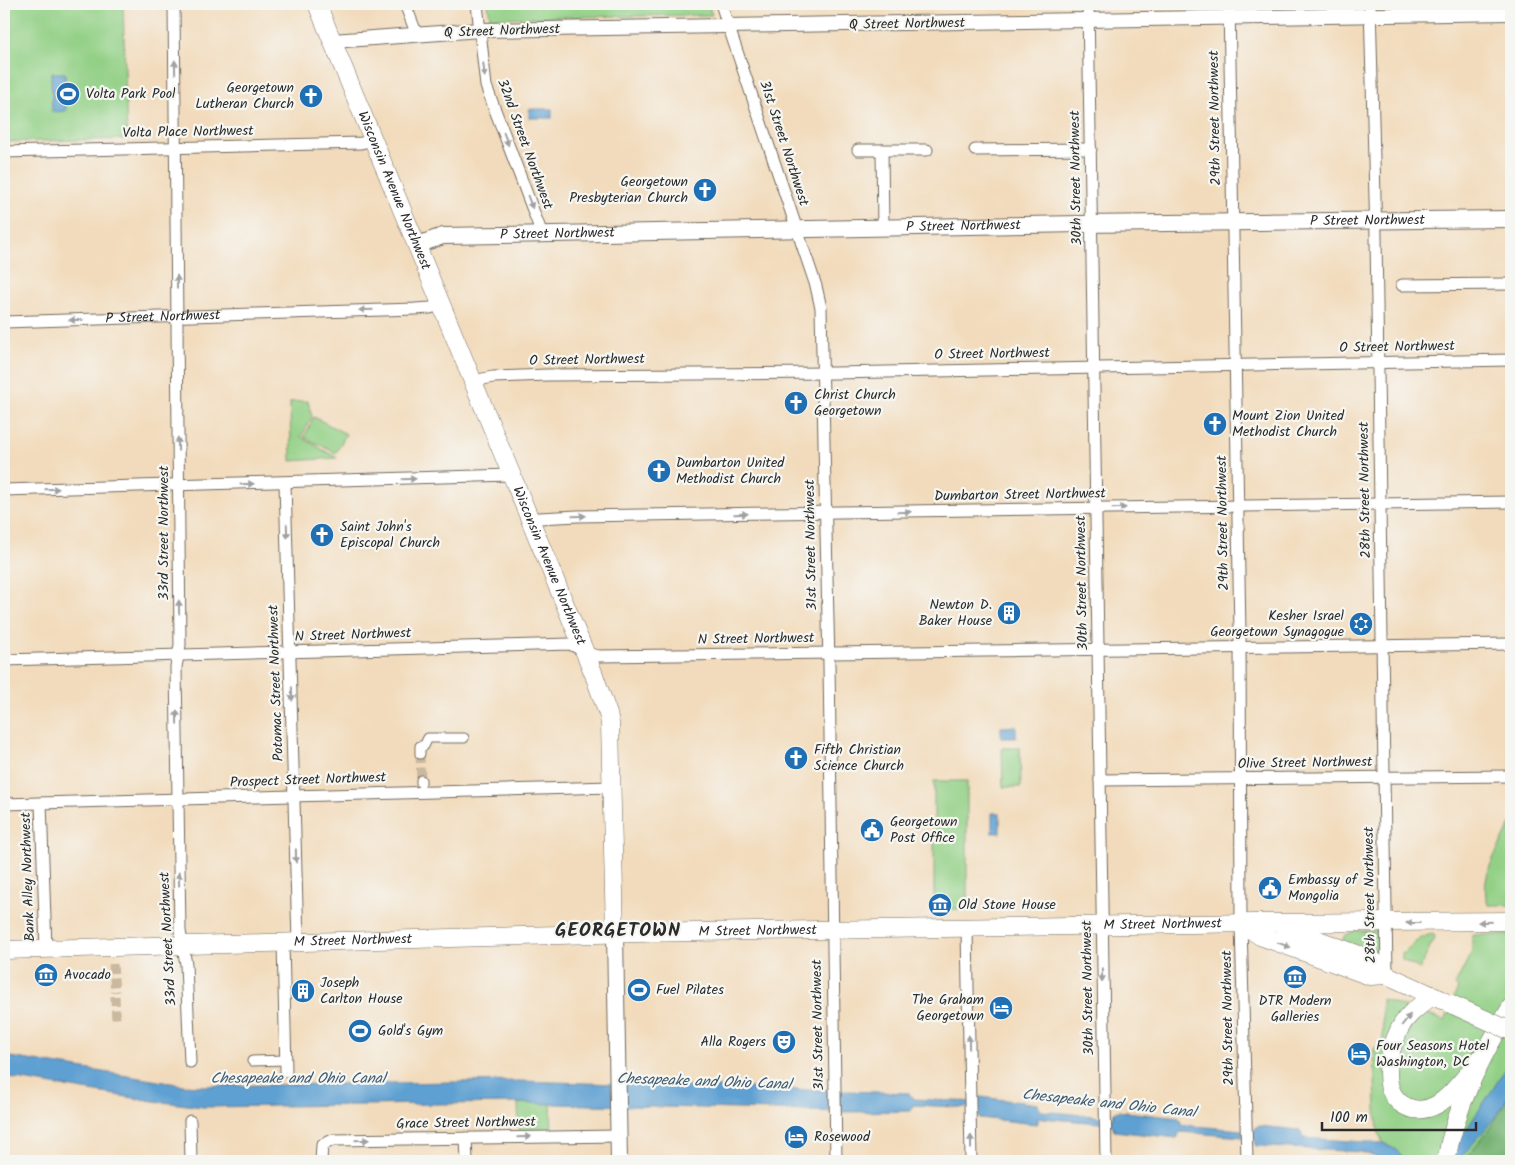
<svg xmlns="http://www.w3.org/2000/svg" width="1515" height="1165" font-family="Kalam,sans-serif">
	<rect width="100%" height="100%" fill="#f6f6f2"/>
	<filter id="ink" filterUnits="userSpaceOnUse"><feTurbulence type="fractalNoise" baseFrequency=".02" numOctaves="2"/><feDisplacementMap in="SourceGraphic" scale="10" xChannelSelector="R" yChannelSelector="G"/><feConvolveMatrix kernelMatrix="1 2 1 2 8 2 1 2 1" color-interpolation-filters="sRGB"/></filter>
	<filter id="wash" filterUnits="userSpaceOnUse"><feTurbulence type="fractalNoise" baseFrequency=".0096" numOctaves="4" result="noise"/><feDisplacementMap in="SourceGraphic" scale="20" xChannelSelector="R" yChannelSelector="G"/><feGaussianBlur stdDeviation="1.12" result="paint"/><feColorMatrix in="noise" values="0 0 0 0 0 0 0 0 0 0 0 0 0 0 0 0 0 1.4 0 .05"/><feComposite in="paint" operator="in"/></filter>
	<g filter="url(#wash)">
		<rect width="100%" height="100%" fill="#f2dbbc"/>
		<g fill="#93d086" stroke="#5f7e58">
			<path d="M 4,4 L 123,4 L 127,139 L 4,142 Z"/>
			<path d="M 488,4 L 708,4 L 712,15 L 490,18 Z"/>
			<path d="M 308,401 L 312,417 L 301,437 L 337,458 L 291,461 L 290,402 Z"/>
			<path d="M 314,417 L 346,434 L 336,453 L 304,437 Z"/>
			<path d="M 1002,748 L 1020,748 L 1021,787 L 1003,787 Z"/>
			<rect x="934" y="781" width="33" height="128"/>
			<path d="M 1511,824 L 1511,905 L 1488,905 C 1478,876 1499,849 1511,824 Z"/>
			<path d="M 1354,931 L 1378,931 L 1380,934 L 1381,954 L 1377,957 L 1342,944 L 1344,936 Z"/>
			<path d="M 1433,934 L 1435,936 L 1420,969 L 1402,960 L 1402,954 C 1412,945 1420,936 1433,934 Z"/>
			<path d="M 1472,935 L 1511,935 L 1511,1161 L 1406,1161 L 1396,1150 L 1383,1143 L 1378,1131 L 1376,1109 L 1374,1048 L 1383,1048 L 1382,999 C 1403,1007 1424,1012 1444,1021 L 1458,988 L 1455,985 L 1472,951 Z"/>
			<path d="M 518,1103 L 551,1103 L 552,1132 L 519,1131 Z"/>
		</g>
		<path fill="#76b273" stroke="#506e4f" d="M 1511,1091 L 1511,1153 L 1509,1153 L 1502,1161 L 1467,1161 L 1467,1157 L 1490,1128 Z"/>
		<g fill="#5ea0d2" stroke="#44667e">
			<path d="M 51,73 L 65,73 L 66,111 L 52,112 Z"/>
			<rect x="529" y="109" width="23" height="9"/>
			<path d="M 1016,726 L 1016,738 L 1001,738 L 1001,727 Z"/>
			<rect x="992" y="813" width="8" height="20"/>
			<path d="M 4,1056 L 183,1085 L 202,1086 L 520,1081 L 909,1093 L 913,1099 L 978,1102 L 978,1098 L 981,1097 L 1038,1104 L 1040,1110 L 1042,1111 L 1113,1118 L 1114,1112 L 1118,1111 L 1179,1118 L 1182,1125 L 1255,1131 L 1256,1127 L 1259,1126 L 1300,1130 L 1303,1138 L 1383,1143 L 1396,1150 L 1406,1161 L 1387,1161 L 1361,1152 L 1256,1146 L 1255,1138 L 1181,1132 L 1177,1138 L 1114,1131 L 1112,1124 L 1041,1118 L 1038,1118 L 1038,1123 L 1036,1124 L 979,1118 L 977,1108 L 913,1105 L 910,1111 L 847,1112 L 518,1103 L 203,1107 L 146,1100 L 4,1077 Z"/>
			<path d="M 1511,1061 C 1511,1069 1513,1081 1511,1089 C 1505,1110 1472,1145 1457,1161 L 1431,1161 L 1450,1147 L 1468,1127 Z"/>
		</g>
	</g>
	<g filter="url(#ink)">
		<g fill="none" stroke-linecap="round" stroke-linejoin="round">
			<g stroke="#cab89f" stroke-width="9" stroke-dasharray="9 4.5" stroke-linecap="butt">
				<path d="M 420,754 L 421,780"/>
				<path d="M 113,964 L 115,992"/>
				<path d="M 115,996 L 116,1022"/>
			</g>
			<g stroke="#71695e" stroke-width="11">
				<g id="pedestrian">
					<path d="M 420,754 L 420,746 L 424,746 L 428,738 L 464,738"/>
					<path d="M 421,780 L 421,783"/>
					<path d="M 252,1061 L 285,1060"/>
				</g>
			</g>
			<g stroke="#71695e" stroke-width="13">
				<g id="minor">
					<path d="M 174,4 L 180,645 L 176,667 L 180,931 L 186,964 L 190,1062"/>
					<path d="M 405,4 L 417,35"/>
					<path d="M 477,4 L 486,86 L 542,234"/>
					<path d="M 721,4 L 816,286 L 821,308 L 829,664 L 836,1161"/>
					<path d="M 1088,4 L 1106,1161"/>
					<path d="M 1229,4 L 1240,634 L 1241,923 L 1247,1161"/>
					<path d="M 1370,4 L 1376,237 L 1387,975"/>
					<path d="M 858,150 L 927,150"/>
					<path d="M 882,150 L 883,228"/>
					<path d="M 975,150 L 1091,149"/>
					<path d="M 4,152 L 361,143 L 373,140"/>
					<path d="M 1402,285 L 1511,284"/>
					<path id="s1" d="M 4,322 L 415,309 L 430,308 L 441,305"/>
					<path d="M 473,381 L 493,377 L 547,375 L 835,373 L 1511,360"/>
					<path d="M 285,483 L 298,942"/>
					<path d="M 4,490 L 511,475"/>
					<path d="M 531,520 L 539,518 L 578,516 L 1511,502"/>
					<path d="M 4,660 L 570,644 L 589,654 L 599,656 L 1511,644"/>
					<path d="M 1100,780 L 1511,776"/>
					<path d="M 41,803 L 46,949"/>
					<path d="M 4,804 L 612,787"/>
					<path d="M 967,928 L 971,1161"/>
					<path d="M 283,942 L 286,1071"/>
					<path d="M 190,1121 L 191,1161"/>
					<path d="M 466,1138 L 467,1161"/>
					<path d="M 321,1161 L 322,1145 L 333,1140 L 619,1136"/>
				</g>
			</g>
			<g stroke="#71695e" stroke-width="16">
				<path id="tertiary" d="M 333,41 L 480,30 L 1511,13"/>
			</g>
			<g stroke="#71695e" stroke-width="18">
				<g id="secondary">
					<path id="s2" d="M 417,245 L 443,236 L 1081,224 L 1511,219"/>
					<path d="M 615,934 L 619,1161"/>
				</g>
			</g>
			<g stroke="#71695e" stroke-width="19">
				<g id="primary">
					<path id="s3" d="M 317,4 L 593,672 L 608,714 L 610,723 L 615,934"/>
					<path d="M 1241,923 L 1260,936 L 1370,976 L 1387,975"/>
					<path d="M 1283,927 L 1373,960 L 1387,975 L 1442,1000"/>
					<path id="s4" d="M 4,950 L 636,933 L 1254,923 L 1511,921"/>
					<path d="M 1433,995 C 1421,1005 1407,1014 1400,1028 C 1389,1050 1377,1094 1407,1107 C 1416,1111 1427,1110 1436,1105 C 1452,1097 1471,1069 1483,1055"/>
					<path d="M 1446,1161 C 1456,1104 1482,1056 1511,1007"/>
				</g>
			</g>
			<use href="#pedestrian" stroke="#fff" stroke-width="9"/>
			<use href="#minor" stroke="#fff" stroke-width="11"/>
			<use href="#tertiary" stroke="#fff" stroke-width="14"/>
			<use href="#secondary" stroke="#fff" stroke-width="16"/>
			<use href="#primary" stroke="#fff" stroke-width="18"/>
			<g stroke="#71695e" stroke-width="19" stroke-linecap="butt">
				<path id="primary-bridge" d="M 1451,1004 L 1511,1031"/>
			</g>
			<use href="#primary-bridge" stroke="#fff" stroke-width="18"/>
		</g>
		<defs><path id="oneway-solid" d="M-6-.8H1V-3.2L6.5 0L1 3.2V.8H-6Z" transform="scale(1.25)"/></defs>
		<g fill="#a0a0a0">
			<use href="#oneway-solid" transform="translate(175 67) rotate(-91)"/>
			<use href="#oneway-solid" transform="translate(484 70) rotate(84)"/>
			<use href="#oneway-solid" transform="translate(506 139) rotate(69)"/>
			<use href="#oneway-solid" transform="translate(530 202) rotate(69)"/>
			<use href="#oneway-solid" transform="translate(177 282) rotate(-90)"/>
			<use href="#oneway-solid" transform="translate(366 310) rotate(178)"/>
			<use href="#oneway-solid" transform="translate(76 320) rotate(178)"/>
			<use href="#oneway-solid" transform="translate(178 444) rotate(-91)"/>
			<use href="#oneway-solid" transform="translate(409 479) rotate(-2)"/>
			<use href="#oneway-solid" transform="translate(247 484) rotate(-2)"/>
			<use href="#oneway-solid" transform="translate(52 489) rotate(-2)"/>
			<use href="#oneway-solid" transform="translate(1119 508) rotate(-1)"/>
			<use href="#oneway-solid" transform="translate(904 512) rotate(-1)"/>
			<use href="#oneway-solid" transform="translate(741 514) rotate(-1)"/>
			<use href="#oneway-solid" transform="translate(579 516) rotate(-2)"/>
			<use href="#oneway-solid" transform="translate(287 531) rotate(88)"/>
			<use href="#oneway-solid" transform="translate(179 607) rotate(-91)"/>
			<use href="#oneway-solid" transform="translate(292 694) rotate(89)"/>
			<use href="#oneway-solid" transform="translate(177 717) rotate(-91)"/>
			<use href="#oneway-solid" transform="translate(296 856) rotate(89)"/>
			<use href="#oneway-solid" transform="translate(179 879) rotate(-91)"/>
			<use href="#oneway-solid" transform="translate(1485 922) rotate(178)"/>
			<use href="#oneway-solid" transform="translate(1413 923) rotate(180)"/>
			<use href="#oneway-solid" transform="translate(1284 945) rotate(20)"/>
			<use href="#oneway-solid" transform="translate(1102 975) rotate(89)"/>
			<use href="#oneway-solid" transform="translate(1406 1020) rotate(-52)"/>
			<use href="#oneway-solid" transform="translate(969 1042) rotate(-91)"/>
			<use href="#oneway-solid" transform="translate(524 1137) rotate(-1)"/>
			<use href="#oneway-solid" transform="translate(362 1140) rotate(-1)"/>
			<use href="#oneway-solid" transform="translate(971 1142) rotate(-91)"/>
		</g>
	</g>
	<defs>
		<g id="stadium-disc" transform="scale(1.25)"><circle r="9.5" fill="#1f6fb2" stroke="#f6f6f2"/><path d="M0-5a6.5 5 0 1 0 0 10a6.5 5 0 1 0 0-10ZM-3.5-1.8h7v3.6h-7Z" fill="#fff"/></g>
		<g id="church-disc" transform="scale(1.25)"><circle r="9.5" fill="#1f6fb2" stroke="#f6f6f2"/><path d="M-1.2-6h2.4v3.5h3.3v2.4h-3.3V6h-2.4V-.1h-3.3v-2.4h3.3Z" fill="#fff"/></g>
		<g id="building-disc" transform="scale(1.25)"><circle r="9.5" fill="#1f6fb2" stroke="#f6f6f2"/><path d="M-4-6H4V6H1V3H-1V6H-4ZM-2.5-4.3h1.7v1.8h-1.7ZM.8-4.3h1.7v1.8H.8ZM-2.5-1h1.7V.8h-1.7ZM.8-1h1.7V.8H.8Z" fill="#fff"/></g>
		<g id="synagogue-disc" transform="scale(1.25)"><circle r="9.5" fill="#1f6fb2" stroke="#f6f6f2"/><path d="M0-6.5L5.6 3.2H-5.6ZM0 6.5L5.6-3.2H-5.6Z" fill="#fff"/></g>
		<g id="civic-disc" transform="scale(1.25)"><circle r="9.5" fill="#1f6fb2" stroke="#f6f6f2"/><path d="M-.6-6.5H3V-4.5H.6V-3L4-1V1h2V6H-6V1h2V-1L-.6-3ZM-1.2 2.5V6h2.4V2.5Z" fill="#fff"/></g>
		<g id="museum-disc" transform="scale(1.25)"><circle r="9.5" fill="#1f6fb2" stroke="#f6f6f2"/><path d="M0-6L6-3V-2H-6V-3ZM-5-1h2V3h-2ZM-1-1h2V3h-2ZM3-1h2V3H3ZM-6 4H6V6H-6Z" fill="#fff"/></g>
		<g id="hotel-disc" transform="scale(1.25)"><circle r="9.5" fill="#1f6fb2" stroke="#f6f6f2"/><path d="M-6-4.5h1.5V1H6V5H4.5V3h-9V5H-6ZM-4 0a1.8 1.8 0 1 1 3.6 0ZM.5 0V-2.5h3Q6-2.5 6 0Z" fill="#fff"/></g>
		<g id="theatre-disc" transform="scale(1.25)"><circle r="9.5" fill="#1f6fb2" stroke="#f6f6f2"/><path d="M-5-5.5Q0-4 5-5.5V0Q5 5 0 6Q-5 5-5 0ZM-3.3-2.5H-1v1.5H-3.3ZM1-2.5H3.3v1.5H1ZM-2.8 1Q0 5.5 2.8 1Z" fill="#fff"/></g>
	</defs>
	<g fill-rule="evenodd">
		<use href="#stadium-disc" x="68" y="94"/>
		<use href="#church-disc" x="311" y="96"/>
		<use href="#church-disc" x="705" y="190"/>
		<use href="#church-disc" x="796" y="403"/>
		<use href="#church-disc" x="1215" y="424"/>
		<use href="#church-disc" x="659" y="471"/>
		<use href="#church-disc" x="322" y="535"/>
		<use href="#building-disc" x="1009" y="613"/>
		<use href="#synagogue-disc" x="1361" y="624"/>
		<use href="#church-disc" x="796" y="758"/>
		<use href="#civic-disc" x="872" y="830"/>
		<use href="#civic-disc" x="1270" y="888"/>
		<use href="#museum-disc" x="940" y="905"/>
		<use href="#museum-disc" x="46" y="975"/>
		<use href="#museum-disc" x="1295" y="977"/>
		<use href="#stadium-disc" x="639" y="990"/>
		<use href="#building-disc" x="303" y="991"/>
		<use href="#hotel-disc" x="1001" y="1008"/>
		<use href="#stadium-disc" x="360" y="1031"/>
		<use href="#theatre-disc" x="784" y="1042"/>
		<use href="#hotel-disc" x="1359" y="1054"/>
		<use href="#hotel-disc" x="796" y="1137"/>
	</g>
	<g text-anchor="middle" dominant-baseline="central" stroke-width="4.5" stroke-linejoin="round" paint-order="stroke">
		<g font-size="14" fill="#2b2b2b" stroke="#f6f6f2">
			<text transform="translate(907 24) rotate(-1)">Q Street Northwest</text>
			<text transform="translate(502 31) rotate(-2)">Q Street Northwest</text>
			<text transform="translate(1215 118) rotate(-91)">29th Street Northwest</text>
			<text transform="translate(188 132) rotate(-1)">Volta Place Northwest</text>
			<text transform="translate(784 143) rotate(72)">31st Street Northwest</text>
			<text transform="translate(525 144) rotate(70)">32nd Street Northwest</text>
			<text transform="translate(1076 178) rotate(-91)">30th Street Northwest</text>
			<text stroke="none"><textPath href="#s3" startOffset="202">Wisconsin Avenue Northwest</textPath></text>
			<text stroke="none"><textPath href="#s2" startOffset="952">P Street Northwest</textPath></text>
			<text stroke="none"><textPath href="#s2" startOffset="548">P Street Northwest</textPath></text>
			<text stroke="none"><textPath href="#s2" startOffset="142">P Street Northwest</textPath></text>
			<text stroke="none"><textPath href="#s1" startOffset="159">P Street Northwest</textPath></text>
			<text transform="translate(1397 347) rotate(-1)">O Street Northwest</text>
			<text transform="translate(992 354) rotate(-1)">O Street Northwest</text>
			<text transform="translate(587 360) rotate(-1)">O Street Northwest</text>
			<text transform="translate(1365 490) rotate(-91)">28th Street Northwest</text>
			<text transform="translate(1020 495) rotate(-1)">Dumbarton Street Northwest</text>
			<text transform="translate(1223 523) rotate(-91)">29th Street Northwest</text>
			<text transform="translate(164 533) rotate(-90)">33rd Street Northwest</text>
			<text transform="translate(811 545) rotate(-91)">31st Street Northwest</text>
			<text stroke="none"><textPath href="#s3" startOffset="608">Wisconsin Avenue Northwest</textPath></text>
			<text transform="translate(1082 583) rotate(-91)">30th Street Northwest</text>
			<text transform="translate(353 635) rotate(-2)">N Street Northwest</text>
			<text transform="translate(756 639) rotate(-1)">N Street Northwest</text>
			<text transform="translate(276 683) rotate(-92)">Potomac Street Northwest</text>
			<text transform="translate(1305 763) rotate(-1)">Olive Street Northwest</text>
			<text transform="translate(308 780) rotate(-2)">Prospect Street Northwest</text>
			<text transform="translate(28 877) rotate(-92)">Bank Alley Northwest</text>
			<text transform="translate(1370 895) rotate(-91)">28th Street Northwest</text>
			<text stroke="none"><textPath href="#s4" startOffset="1159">M Street Northwest</textPath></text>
			<text stroke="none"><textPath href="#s4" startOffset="754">M Street Northwest</textPath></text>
			<text transform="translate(168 939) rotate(-93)">33rd Street Northwest</text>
			<text stroke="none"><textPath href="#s4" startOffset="349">M Street Northwest</textPath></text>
			<text transform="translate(1088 988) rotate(-91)">30th Street Northwest</text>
			<text transform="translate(1228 1018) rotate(-91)">29th Street Northwest</text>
			<text transform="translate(818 1025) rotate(-91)">31st Street Northwest</text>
			<text transform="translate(466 1123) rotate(-1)">Grace Street Northwest</text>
		</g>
		<g font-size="14" fill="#2b2b2b" stroke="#f6f6f2" text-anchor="start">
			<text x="294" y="88" text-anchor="end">Georgetown<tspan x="294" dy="16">Lutheran Church</tspan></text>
			<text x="86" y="94">Volta Park Pool</text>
			<text x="688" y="182" text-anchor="end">Georgetown<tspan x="688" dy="16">Presbyterian Church</tspan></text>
			<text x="814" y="395">Christ Church<tspan x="814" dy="16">Georgetown</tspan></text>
			<text x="1232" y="416">Mount Zion United<tspan x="1232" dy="16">Methodist Church</tspan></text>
			<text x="676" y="463">Dumbarton United<tspan x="676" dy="16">Methodist Church</tspan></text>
			<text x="340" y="527">Saint John's<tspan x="340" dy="16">Episcopal Church</tspan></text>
			<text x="992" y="605" text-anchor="end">Newton D.<tspan x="992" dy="16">Baker House</tspan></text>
			<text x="1344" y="616" text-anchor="end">Kesher Israel<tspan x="1344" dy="16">Georgetown Synagogue</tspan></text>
			<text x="814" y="750">Fifth Christian<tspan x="814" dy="16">Science Church</tspan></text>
			<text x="890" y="822">Georgetown<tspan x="890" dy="16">Post Office</tspan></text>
			<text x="1288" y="880">Embassy of<tspan x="1288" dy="16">Mongolia</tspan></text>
			<text x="958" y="905">Old Stone House</text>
			<text x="64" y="975">Avocado</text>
			<text x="320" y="983">Joseph<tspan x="320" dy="16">Carlton House</tspan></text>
			<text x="656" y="990">Fuel Pilates</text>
			<text x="984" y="1000" text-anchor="end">The Graham<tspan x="984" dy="16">Georgetown</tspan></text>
			<text x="1295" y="1001" text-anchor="middle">DTR Modern<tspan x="1295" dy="16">Galleries</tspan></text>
			<text x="378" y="1031">Gold's Gym</text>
			<text x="766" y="1042" text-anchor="end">Alla Rogers</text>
			<text x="1376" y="1046">Four Seasons Hotel<tspan x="1376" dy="16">Washington, DC</tspan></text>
			<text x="814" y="1137">Rosewood</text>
		</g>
		<g font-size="15" font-style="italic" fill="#3f5a6e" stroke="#f6f6f2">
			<text x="298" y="1079">Chesapeake and Ohio Canal</text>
			<text transform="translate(704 1082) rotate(2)">Chesapeake and Ohio Canal</text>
			<text transform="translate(1109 1104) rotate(6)">Chesapeake and Ohio Canal</text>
		</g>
		<g font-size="19" font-weight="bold" letter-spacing="1" fill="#2b2b2b" stroke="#f6f6f2">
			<text x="618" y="931">GEORGETOWN</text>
		</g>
	</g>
	<rect width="1515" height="1165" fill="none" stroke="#f6f6f2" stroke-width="20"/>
	<path d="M1322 1122v8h154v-8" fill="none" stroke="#2b2b2b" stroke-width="2.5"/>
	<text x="1330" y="1122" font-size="15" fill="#2b2b2b" stroke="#f6f6f2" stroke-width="4" paint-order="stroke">100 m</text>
</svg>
